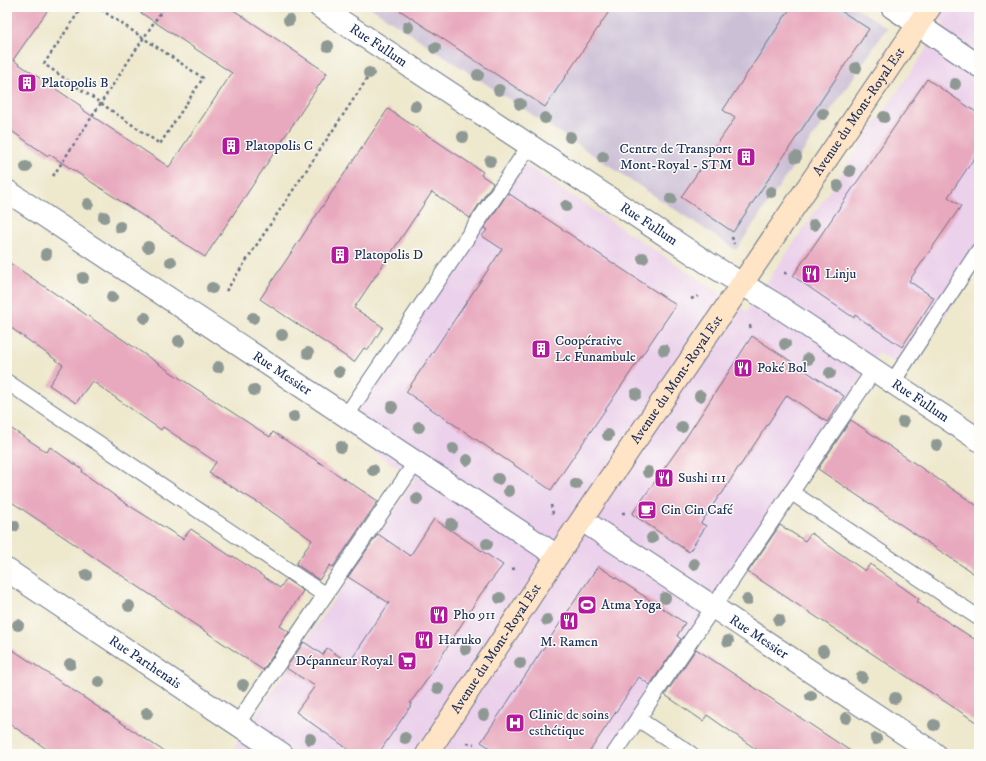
<svg xmlns="http://www.w3.org/2000/svg" width="986" height="761" font-family="'IM FELL DW Pica',serif">
	<rect width="100%" height="100%" fill="#fdfcf7"/>
	<filter id="ink" filterUnits="userSpaceOnUse"><feTurbulence type="fractalNoise" baseFrequency=".025" numOctaves="2"/><feDisplacementMap in="SourceGraphic" scale="8" xChannelSelector="R" yChannelSelector="G"/><feConvolveMatrix kernelMatrix="1 2 1 2 8 2 1 2 1" color-interpolation-filters="sRGB"/></filter>
	<filter id="wash" filterUnits="userSpaceOnUse"><feTurbulence type="fractalNoise" baseFrequency=".012" numOctaves="4" result="noise"/><feDisplacementMap in="SourceGraphic" scale="16" xChannelSelector="R" yChannelSelector="G"/><feGaussianBlur stdDeviation="0.9" result="paint"/><feColorMatrix in="noise" values="0 0 0 0 0 0 0 0 0 0 0 0 0 0 0 0 0 1.4 0 .05"/><feComposite in="paint" operator="in"/></filter>
	<g filter="url(#wash)">
		<rect width="100%" height="100%" fill="#eee8cd"/>
		<path fill="#ebd1eb" d="M 922,7 L 979,7 L 979,264 L 909,371 L 878,353 L 609,754 L 230,754 L 415,479 L 339,429 L 524,164 L 747,311 L 945,22 Z"/>
		<path fill="#cbbfd5" d="M 370,7 L 855,7 L 887,28 L 736,250 Z"/>
		<g id="blocks">
			<g fill="#e8a8bd">
				<path d="M 7,7 L 50,7 L 13,60 L 81,106 L 80,108 L 169,167 L 232,73 L 132,7 L 229,7 L 327,73 L 205,257 L 49,154 L 48,156 L 7,128 Z"/>
				<path d="M 395,7 L 612,7 L 545,107 Z"/>
				<path d="M 791,7 L 835,7 L 869,29 L 733,232 L 681,197 L 735,118 L 723,110 Z"/>
				<path d="M 927,79 L 979,114 L 979,151 L 948,197 L 961,206 L 909,281 L 934,298 L 902,347 L 855,315 L 854,318 L 793,276 Z"/>
				<path d="M 388,109 L 483,172 L 481,175 L 493,183 L 470,218 L 432,192 L 354,308 L 383,327 L 368,350 L 364,348 L 354,362 L 260,299 Z"/>
				<path d="M 508,193 L 676,305 L 551,490 L 406,392 L 502,249 L 482,236 L 487,230 L 484,228 Z"/>
				<path d="M 7,261 L 172,373 L 270,437 L 273,432 L 378,501 L 333,567 L 330,565 L 319,580 L 296,564 L 312,540 L 262,505 L 209,473 L 216,462 L 163,427 L 161,430 L 92,381 L 76,403 L 49,385 L 63,365 L 7,325 Z"/>
				<path d="M 752,336 L 844,396 L 827,422 L 787,395 L 740,466 L 739,466 L 722,494 L 719,496 L 701,523 L 706,526 L 689,552 L 632,514 L 685,439 Z"/>
				<path d="M 851,420 L 979,507 L 979,577 L 818,469 Z"/>
				<path d="M 7,426 L 47,452 L 50,447 L 83,470 L 82,472 L 125,503 L 183,539 L 191,529 L 232,557 L 233,556 L 280,588 L 286,579 L 303,591 L 280,626 L 289,632 L 263,670 L 7,499 Z"/>
				<path d="M 434,519 L 503,565 L 480,595 L 424,684 L 410,703 L 412,704 L 378,754 L 355,754 L 296,712 L 315,686 L 286,668 L 304,642 L 323,655 L 327,648 L 349,663 L 389,603 L 348,577 L 378,534 L 410,556 Z"/>
				<path d="M 780,525 L 805,541 L 811,533 L 865,571 L 870,564 L 919,599 L 917,602 L 979,642 L 979,724 L 748,572 Z"/>
				<path d="M 598,566 L 685,623 L 677,636 L 681,639 L 650,685 L 639,677 L 588,754 L 499,754 L 481,742 Z"/>
				<path d="M 7,646 L 92,703 L 168,754 L 54,754 L 7,722 Z"/>
				<path d="M 696,649 L 793,713 L 855,754 L 763,754 L 707,715 L 703,721 L 665,695 Z"/>
			</g>
		</g>
	</g>
	<g filter="url(#ink)">
		<use href="#blocks" fill-opacity="0" stroke="#657085" stroke-width="1"/>
		<g fill="none" stroke-linecap="round" stroke-linejoin="round">
			<g stroke="#657085" stroke-width="17">
				<g id="lane">
					<path d="M 7,382 L 325,595"/>
					<path d="M 892,383 L 979,250"/>
					<path d="M 346,416 L 530,145"/>
					<path d="M 791,492 L 979,618"/>
					<path d="M 638,719 L 691,754"/>
					<path d="M 237,724 L 416,462"/>
					<path d="M 614,754 L 874,370"/>
				</g>
			</g>
			<g stroke="#657085" stroke-width="24">
				<g id="street">
					<path id="s1" d="M 320,7 L 706,262 L 775,304 L 979,440"/>
					<path d="M 892,7 L 979,66"/>
					<path id="s2" d="M 7,191 L 557,556"/>
					<path id="s3" d="M 582,520 L 935,754"/>
					<path id="s4" d="M 7,570 L 282,754"/>
				</g>
			</g>
			<g stroke="#657085" stroke-width="24">
				<g id="secondary">
					<path id="s5" d="M 427,754 L 557,556 L 930,7"/>
				</g>
			</g>
			<g stroke="#657085" stroke-width="2.5" stroke-dasharray="3 3" stroke-linecap="butt">
				<path d="M 82,7 L 44,64 L 160,144 L 203,78 L 97,7"/>
				<path d="M 53,176 L 164,7"/>
				<path d="M 732,237 L 734,244"/>
				<path d="M 784,273 L 789,273"/>
				<path d="M 226,291 L 367,79"/>
				<path d="M 691,299 L 698,296"/>
				<path d="M 750,325 L 751,330"/>
				<path d="M 551,505 L 553,514"/>
				<path d="M 622,513 L 628,513"/>
				<path d="M 512,569 L 517,568"/>
				<path d="M 467,743 L 474,744"/>
			</g>
			<use href="#lane" stroke="#fff" stroke-width="15"/>
			<use href="#street" stroke="#fff" stroke-width="22"/>
			<use href="#secondary" stroke="#ffe4c6" stroke-width="22"/>
		</g>
		<g fill="#8f9994">
			<circle cx="289" cy="20" r="6"/>
			<circle cx="408" cy="27" r="6"/>
			<circle cx="328" cy="46" r="6"/>
			<circle cx="435" cy="48" r="6"/>
			<circle cx="856" cy="68" r="6"/>
			<circle cx="369" cy="73" r="6"/>
			<circle cx="478" cy="75" r="6"/>
			<circle cx="955" cy="84" r="6"/>
			<circle cx="499" cy="90" r="6"/>
			<circle cx="520" cy="104" r="6"/>
			<circle cx="415" cy="106" r="6"/>
			<circle cx="823" cy="114" r="6"/>
			<circle cx="884" cy="117" r="6"/>
			<circle cx="545" cy="118" r="6"/>
			<circle cx="463" cy="137" r="6"/>
			<circle cx="570" cy="137" r="6"/>
			<circle cx="603" cy="157" r="6"/>
			<circle cx="796" cy="157" r="6"/>
			<circle cx="490" cy="161" r="6"/>
			<circle cx="26" cy="167" r="6"/>
			<circle cx="850" cy="171" r="6"/>
			<circle cx="838" cy="186" r="6"/>
			<circle cx="771" cy="192" r="6"/>
			<circle cx="671" cy="199" r="6"/>
			<circle cx="88" cy="204" r="6"/>
			<circle cx="566" cy="206" r="6"/>
			<circle cx="104" cy="217" r="6"/>
			<circle cx="814" cy="225" r="6"/>
			<circle cx="120" cy="227" r="6"/>
			<circle cx="148" cy="247" r="6"/>
			<circle cx="46" cy="254" r="6"/>
			<circle cx="643" cy="258" r="6"/>
			<circle cx="171" cy="262" r="6"/>
			<circle cx="83" cy="278" r="6"/>
			<circle cx="212" cy="288" r="6"/>
			<circle cx="112" cy="297" r="6"/>
			<circle cx="145" cy="318" r="6"/>
			<circle cx="253" cy="318" r="6"/>
			<circle cx="282" cy="335" r="6"/>
			<circle cx="179" cy="341" r="6"/>
			<circle cx="785" cy="344" r="6"/>
			<circle cx="664" cy="350" r="6"/>
			<circle cx="308" cy="353" r="6"/>
			<circle cx="808" cy="359" r="6"/>
			<circle cx="218" cy="367" r="6"/>
			<circle cx="339" cy="372" r="6"/>
			<circle cx="830" cy="373" r="6"/>
			<circle cx="254" cy="390" r="6"/>
			<circle cx="636" cy="394" r="6"/>
			<circle cx="700" cy="396" r="6"/>
			<circle cx="392" cy="407" r="6"/>
			<circle cx="294" cy="417" r="6"/>
			<circle cx="903" cy="422" r="6"/>
			<circle cx="419" cy="427" r="6"/>
			<circle cx="682" cy="427" r="6"/>
			<circle cx="608" cy="435" r="6"/>
			<circle cx="937" cy="445" r="6"/>
			<circle cx="341" cy="447" r="6"/>
			<circle cx="453" cy="449" r="6"/>
			<circle cx="467" cy="460" r="6"/>
			<circle cx="373" cy="470" r="6"/>
			<circle cx="648" cy="472" r="6"/>
			<circle cx="498" cy="479" r="6"/>
			<circle cx="576" cy="484" r="6"/>
			<circle cx="509" cy="491" r="6"/>
			<circle cx="417" cy="499" r="6"/>
			<circle cx="451" cy="524" r="6"/>
			<circle cx="14" cy="526" r="6"/>
			<circle cx="652" cy="538" r="6"/>
			<circle cx="487" cy="544" r="6"/>
			<circle cx="694" cy="564" r="6"/>
			<circle cx="86" cy="575" r="6"/>
			<circle cx="500" cy="598" r="6"/>
			<circle cx="665" cy="598" r="6"/>
			<circle cx="747" cy="600" r="6"/>
			<circle cx="129" cy="606" r="6"/>
			<circle cx="547" cy="620" r="6"/>
			<circle cx="779" cy="620" r="6"/>
			<circle cx="18" cy="625" r="6"/>
			<circle cx="728" cy="641" r="6"/>
			<circle cx="466" cy="649" r="6"/>
			<circle cx="823" cy="651" r="6"/>
			<circle cx="520" cy="663" r="6"/>
			<circle cx="70" cy="664" r="6"/>
			<circle cx="862" cy="677" r="6"/>
			<circle cx="99" cy="682" r="6"/>
			<circle cx="243" cy="685" r="6"/>
			<circle cx="438" cy="688" r="6"/>
			<circle cx="811" cy="696" r="6"/>
			<circle cx="895" cy="698" r="6"/>
			<circle cx="147" cy="713" r="6"/>
			<circle cx="484" cy="715" r="6"/>
			<circle cx="846" cy="718" r="6"/>
			<circle cx="934" cy="725" r="6"/>
			<circle cx="405" cy="738" r="6"/>
			<circle cx="310" cy="739" r="6"/>
			<circle cx="876" cy="739" r="6"/>
		</g>
	</g>
	<defs>
		<g id="building-square" transform="scale(1)"><rect x="-9" y="-9" width="18" height="18" rx="4" fill="#b5179e" stroke="#fdfcf7"/><path d="M-4-6H4V6H1V3H-1V6H-4ZM-2.5-4.3h1.7v1.8h-1.7ZM.8-4.3h1.7v1.8H.8ZM-2.5-1h1.7V.8h-1.7ZM.8-1h1.7V.8H.8Z" fill="#fff"/></g>
		<g id="restaurant-square" transform="scale(1)"><rect x="-9" y="-9" width="18" height="18" rx="4" fill="#b5179e" stroke="#fdfcf7"/><path d="M-5-6h1v4h1v-4h1v4h1v-4h1v5L-1.5 .5V6h-2V.5L-5-1ZM5-6V6H3V1.5H1.5Q1.5-4 5-6Z" fill="#fff"/></g>
		<g id="cafe-square" transform="scale(1)"><rect x="-9" y="-9" width="18" height="18" rx="4" fill="#b5179e" stroke="#fdfcf7"/><path d="M-5.5-4.5H6V0H3Q3 3.5 0 3.5H-2.5Q-5.5 3.5-5.5 0ZM3-3.2v2h1.7v-2ZM-6 4.5H4V6H-6Z" fill="#fff"/></g>
		<g id="stadium-square" transform="scale(1)"><rect x="-9" y="-9" width="18" height="18" rx="4" fill="#b5179e" stroke="#fdfcf7"/><path d="M0-5a6.5 5 0 1 0 0 10a6.5 5 0 1 0 0-10ZM-3.5-1.8h7v3.6h-7Z" fill="#fff"/></g>
		<g id="supermarket-square" transform="scale(1)"><rect x="-9" y="-9" width="18" height="18" rx="4" fill="#b5179e" stroke="#fdfcf7"/><path d="M-6-5.5h2.5l.6 2H6L4.5 2H-2.5L-4.4-4H-6ZM-1.5 3.2a1.3 1.3 0 1 0 .1 0ZM3 3.2a1.3 1.3 0 1 0 .1 0Z" fill="#fff"/></g>
		<g id="hospital-square" transform="scale(1)"><rect x="-9" y="-9" width="18" height="18" rx="4" fill="#b5179e" stroke="#fdfcf7"/><path d="M-5-5h3v3.5h4V-5h3V5h-3V1.5h-4V5h-3Z" fill="#fff"/></g>
	</defs>
	<g fill-rule="evenodd">
		<use href="#building-square" x="27" y="83"/>
		<use href="#building-square" x="231" y="146"/>
		<use href="#building-square" x="746" y="157"/>
		<use href="#building-square" x="340" y="255"/>
		<use href="#restaurant-square" x="811" y="274"/>
		<use href="#building-square" x="541" y="349"/>
		<use href="#restaurant-square" x="743" y="368"/>
		<use href="#restaurant-square" x="664" y="478"/>
		<use href="#cafe-square" x="647" y="510"/>
		<use href="#stadium-square" x="587" y="605"/>
		<use href="#restaurant-square" x="439" y="615"/>
		<use href="#restaurant-square" x="569" y="621"/>
		<use href="#restaurant-square" x="424" y="640"/>
		<use href="#supermarket-square" x="407" y="661"/>
		<use href="#hospital-square" x="515" y="723"/>
	</g>
	<g text-anchor="middle" dominant-baseline="central" stroke-width="3" stroke-linejoin="round" paint-order="stroke">
		<g font-size="14" fill="#1b2f5e" stroke="#fdfcf7">
			<text stroke="none"><textPath href="#s1" startOffset="70">Rue Fullum</textPath></text>
			<text stroke="none"><textPath href="#s5" startOffset="774">Avenue du Mont-Royal Est</textPath></text>
			<text stroke="none"><textPath href="#s1" startOffset="394">Rue Fullum</textPath></text>
			<text stroke="none"><textPath href="#s2" startOffset="330">Rue Messier</textPath></text>
			<text stroke="none"><textPath href="#s5" startOffset="450">Avenue du Mont-Royal Est</textPath></text>
			<text stroke="none"><textPath href="#s1" startOffset="718">Rue Fullum</textPath></text>
			<text stroke="none"><textPath href="#s3" startOffset="212">Rue Messier</textPath></text>
			<text stroke="none"><textPath href="#s5" startOffset="126">Avenue du Mont-Royal Est</textPath></text>
			<text stroke="none"><textPath href="#s4" startOffset="166">Rue Parthenais</textPath></text>
		</g>
		<g font-size="14" fill="#1b2f5e" stroke="#fdfcf7" text-anchor="start">
			<text x="41" y="83">Platopolis B</text>
			<text x="245" y="146">Platopolis C</text>
			<text x="732" y="149" text-anchor="end">Centre de Transport<tspan x="732" dy="16">Mont-Royal - STM</tspan></text>
			<text x="354" y="255">Platopolis D</text>
			<text x="825" y="274">Linju</text>
			<text x="555" y="341">Coopérative<tspan x="555" dy="16">Le Funambule</tspan></text>
			<text x="757" y="368">Poké Bol</text>
			<text x="678" y="478">Sushi 111</text>
			<text x="661" y="510">Cin Cin Café</text>
			<text x="601" y="605">Atma Yoga</text>
			<text x="453" y="615">Pho 911</text>
			<text x="438" y="640">Haruko</text>
			<text x="569" y="642" text-anchor="middle">M. Ramen</text>
			<text x="393" y="661" text-anchor="end">Dépanneur Royal</text>
			<text x="529" y="715">Clinic de soins<tspan x="529" dy="16">esthétique</tspan></text>
		</g>
	</g>
	<rect width="986" height="761" fill="none" stroke="#fdfcf7" stroke-width="24"/>
</svg>
